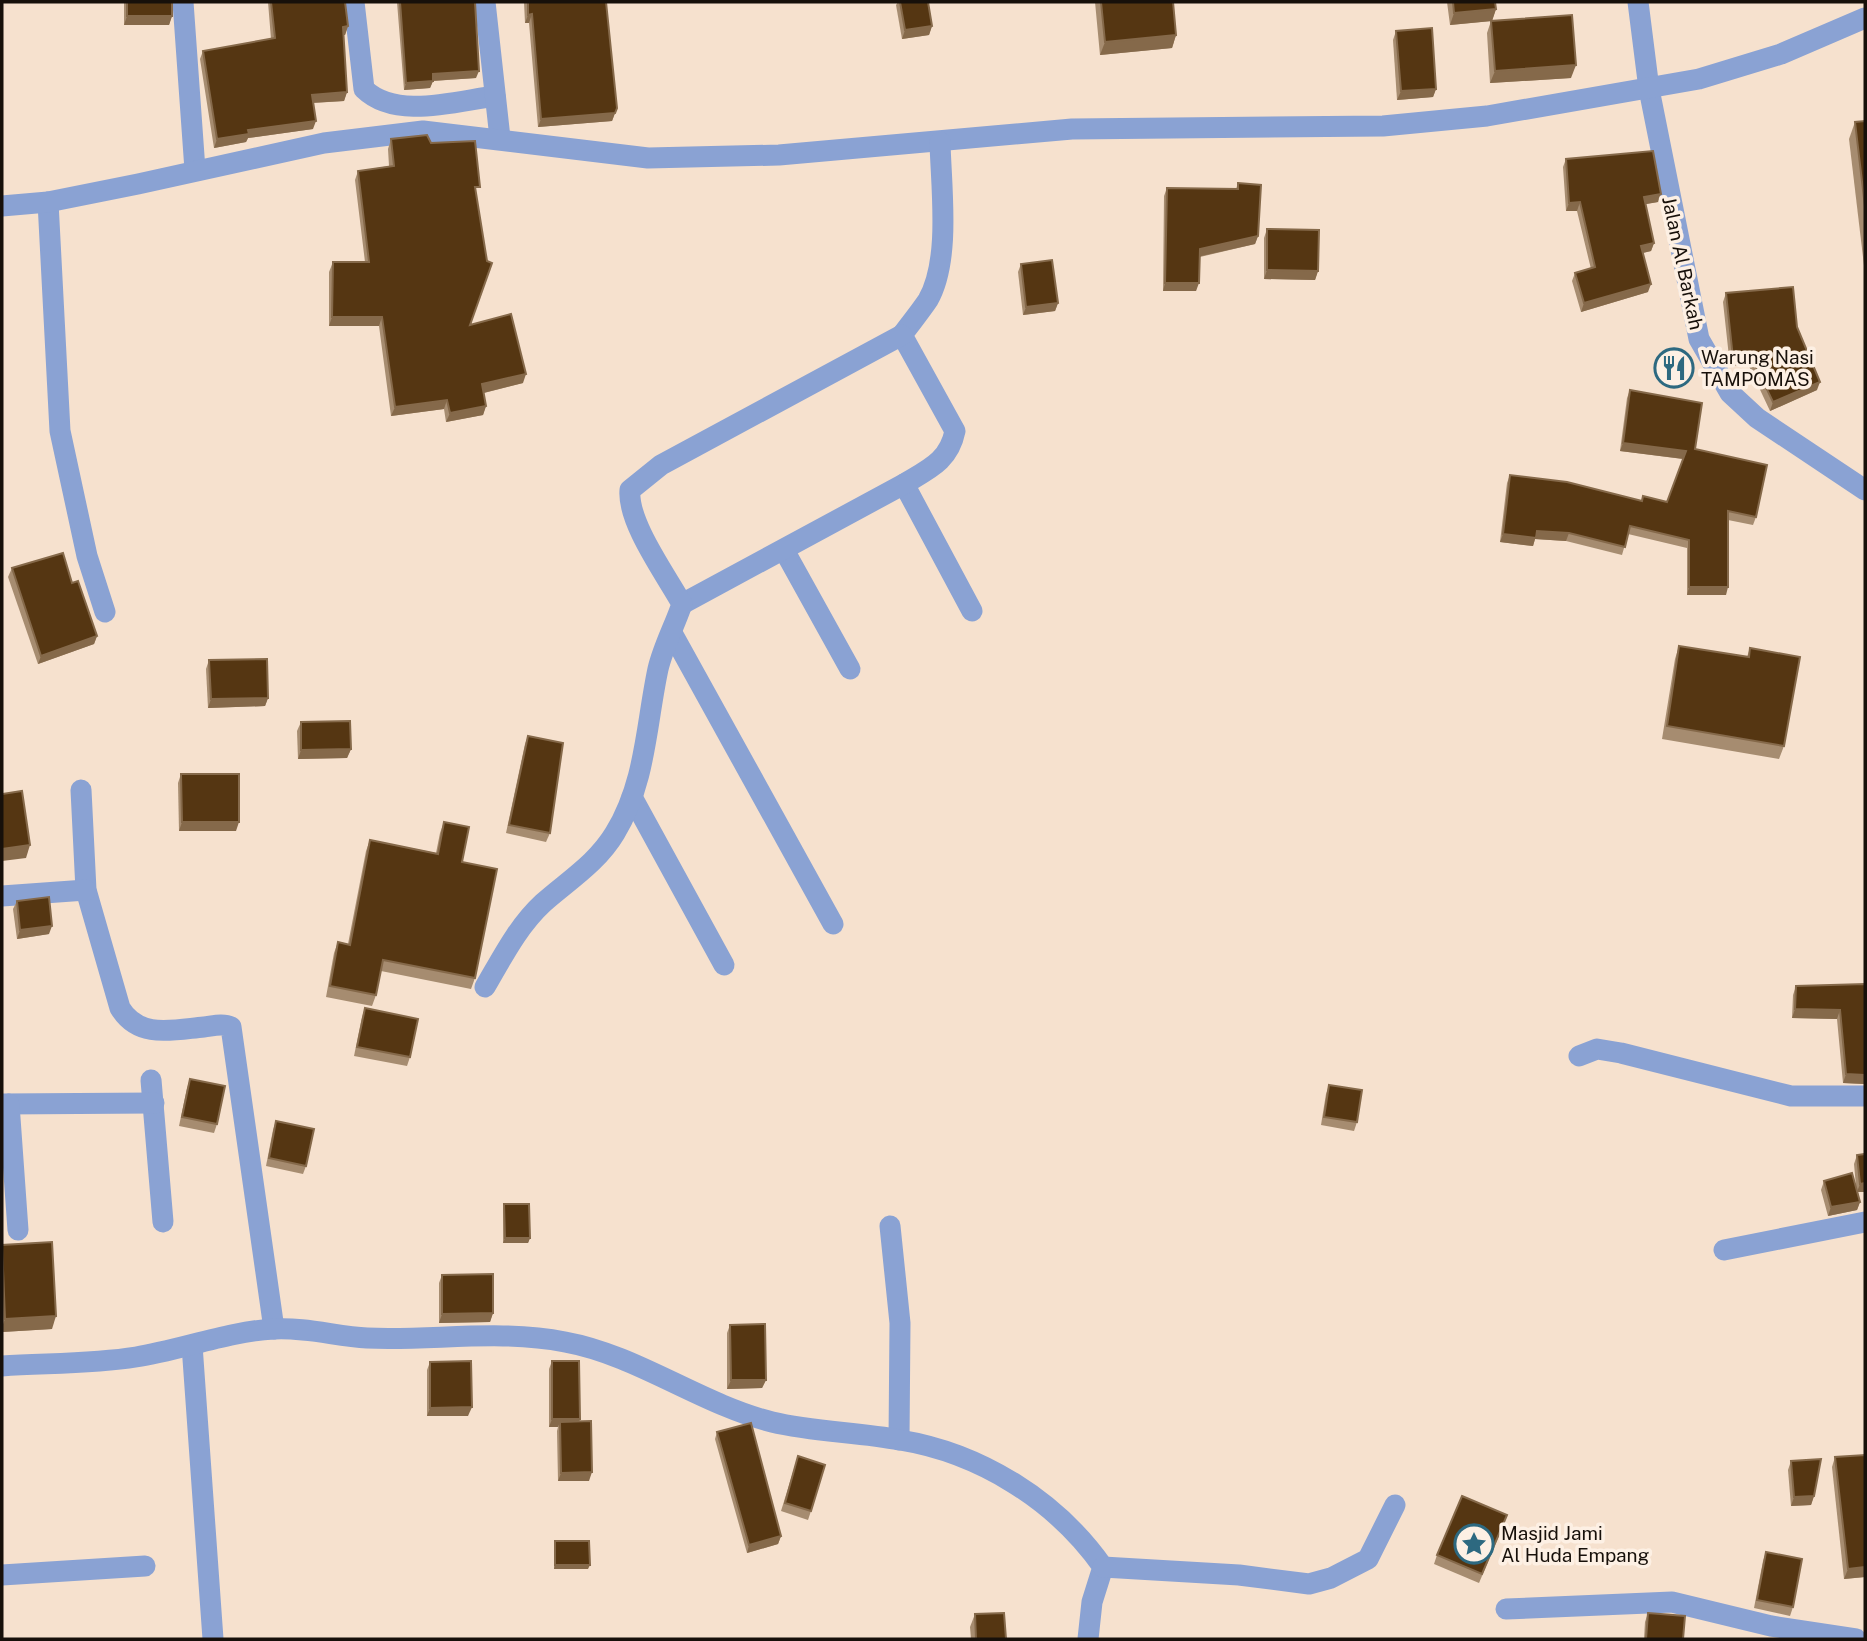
<svg xmlns="http://www.w3.org/2000/svg" width="1867" height="1641" font-family="'Public Sans',sans-serif">
	<rect width="100%" height="100%" fill="#f6e1ce"/>
	<g fill="none" stroke-linecap="round" stroke-linejoin="round">
		<g stroke="#8aa2d3" stroke-width="21">
			<path d="M 183,2 L 195,170"/>
			<path d="M 354,2 L 364,89 C 396,120 456,101 495,96"/>
			<path d="M 485,2 L 500,138"/>
			<path d="M 1638,2 L 1649,89 L 1699,339 L 1730,393 L 1757,418 L 1865,490"/>
			<path d="M 48,202 L 60,431 L 87,556 L 105,612"/>
			<path d="M 2,206 L 48,202 L 138,184 L 324,143 L 423,131 L 648,158 L 779,155 L 1072,129 L 1383,126 L 1487,116 L 1699,79 L 1781,54 L 1865,18"/>
			<path d="M 904,484 L 972,611"/>
			<path d="M 784,550 L 850,669"/>
			<path d="M 682,604 L 904,484 C 929,469 949,461 955,431 L 902,335 C 910,324 920,312 928,300 C 951,260 941,187 940,142"/>
			<path d="M 672,633 L 833,924"/>
			<path d="M 81,790 L 86,890 L 120,1008 C 139,1039 172,1030 204,1027 C 213,1026 223,1023 231,1027 L 274,1329"/>
			<path d="M 632,797 L 724,965"/>
			<path d="M 2,896 L 86,890"/>
			<path d="M 485,987 C 502,958 518,926 543,903 C 569,880 597,863 615,833 C 646,782 646,725 658,669 C 663,647 675,625 682,604 C 666,575 627,522 630,490 L 661,465 L 902,335"/>
			<path d="M 1579,1056 L 1597,1049 L 1621,1053 L 1791,1096 L 1865,1096"/>
			<path d="M 151,1080 L 163,1222"/>
			<path d="M 2,1104 L 154,1103"/>
			<path d="M 9,1104 L 18,1230"/>
			<path d="M 890,1226 L 900,1323 L 899,1440"/>
			<path d="M 1724,1250 L 1865,1222"/>
			<path d="M 192,1345 L 213,1639"/>
			<path d="M 2,1366 C 46,1363 92,1364 136,1357 C 180,1350 231,1331 274,1329 C 304,1327 336,1336 367,1338 C 433,1341 499,1329 565,1342 C 637,1355 700,1404 772,1422 C 814,1432 858,1432 900,1440 C 980,1453 1056,1500 1103,1567 L 1092,1602 L 1088,1639"/>
			<path d="M 1103,1567 L 1239,1575 L 1309,1584 L 1331,1578 L 1368,1559 L 1395,1505"/>
			<path d="M 2,1575 L 145,1566"/>
			<path d="M 1506,1609 L 1672,1602 L 1771,1626 L 1856,1639"/>
		</g>
	</g>
	<g fill="#a68c70">
		<path d="M 124,2 L 172,2 L 172,16 L 169,25 L 124,25 Z"/>
		<path d="M 268,2 L 345,2 L 348,26 L 345,35 L 343,35 L 347,92 L 344,101 L 313,103 L 313,129 L 248,138 L 246,142 L 214,148 L 200,59 L 203,51 L 271,39 Z"/>
		<path d="M 397,2 L 475,2 L 476,78 L 433,81 L 430,88 L 404,90 Z"/>
		<path d="M 524,2 L 606,2 L 617,108 L 612,121 L 538,127 L 529,23 L 525,23 Z"/>
		<path d="M 898,2 L 928,2 L 932,26 L 929,35 L 902,39 L 896,5 Z"/>
		<path d="M 1095,2 L 1173,2 L 1176,35 L 1172,48 L 1100,55 Z"/>
		<path d="M 1447,2 L 1495,2 L 1496,9 L 1492,21 L 1571,78 L 1490,83 L 1487,33 L 1491,21 L 1450,25 Z"/>
		<path d="M 1396,31 L 1436,89 L 1433,97 L 1397,100 L 1393,40 Z"/>
		<path d="M 1865,121 L 1865,274 L 1849,139 L 1855,122 Z"/>
		<path d="M 391,139 L 431,143 L 476,196 L 470,325 L 523,383 L 484,393 L 486,406 L 483,415 L 446,422 L 444,409 L 391,416 L 379,326 L 329,326 L 329,272 L 333,262 L 365,262 L 355,180 L 358,171 L 389,166 L 388,149 Z"/>
		<path d="M 1566,159 L 1658,202 L 1645,204 L 1654,243 L 1651,251 L 1643,253 L 1648,292 L 1581,312 L 1572,281 L 1575,273 L 1591,269 L 1577,211 L 1566,211 L 1563,167 Z"/>
		<path d="M 1238,183 L 1258,236 L 1255,244 L 1200,257 L 1196,291 L 1163,291 L 1164,196 L 1167,188 L 1236,189 Z"/>
		<path d="M 1267,229 L 1318,271 L 1315,280 L 1264,279 L 1264,238 Z"/>
		<path d="M 1021,264 L 1058,303 L 1055,311 L 1023,315 L 1018,272 Z"/>
		<path d="M 1726,293 L 1817,390 L 1770,411 L 1748,364 L 1730,366 L 1723,302 Z"/>
		<path d="M 1630,390 L 1695,449 L 1756,517 L 1753,525 L 1728,520 L 1726,595 L 1687,595 L 1687,548 L 1628,534 L 1622,555 L 1566,541 L 1535,539 L 1533,546 L 1500,542 L 1507,483 L 1510,475 L 1641,501 L 1643,496 L 1667,502 L 1683,459 L 1620,451 L 1627,398 Z"/>
		<path d="M 12,568 L 72,583 L 97,636 L 94,644 L 38,664 L 8,577 Z"/>
		<path d="M 1679,646 L 1747,657 L 1750,648 L 1784,746 L 1779,759 L 1662,739 L 1675,659 Z"/>
		<path d="M 209,660 L 268,698 L 265,706 L 208,708 L 206,669 Z"/>
		<path d="M 301,722 L 351,749 L 347,758 L 298,759 L 297,731 Z"/>
		<path d="M 528,736 L 550,833 L 546,842 L 506,833 L 525,744 Z"/>
		<path d="M 181,774 L 236,831 L 179,831 L 178,783 Z"/>
		<path d="M 444,822 L 462,862 L 475,978 L 471,989 L 381,971 L 376,995 L 372,1006 L 326,997 L 334,953 L 338,942 L 348,944 L 366,851 L 370,840 L 436,853 L 440,833 Z"/>
		<path d="M 17,901 L 49,934 L 17,939 L 13,909 Z"/>
		<path d="M 1865,984 L 1865,1084 L 1843,1083 L 1837,1019 L 1792,1018 L 1793,995 L 1796,986 Z"/>
		<path d="M 365,1008 L 410,1057 L 407,1066 L 354,1056 L 362,1017 Z"/>
		<path d="M 190,1079 L 217,1124 L 214,1133 L 179,1126 L 187,1088 Z"/>
		<path d="M 1329,1085 L 1357,1122 L 1354,1131 L 1321,1125 L 1326,1094 Z"/>
		<path d="M 276,1121 L 306,1166 L 303,1174 L 266,1166 L 273,1130 Z"/>
		<path d="M 1865,1154 L 1865,1192 L 1858,1192 L 1860,1202 L 1857,1210 L 1828,1216 L 1821,1190 L 1824,1181 L 1856,1186 L 1854,1164 L 1857,1155 Z"/>
		<path d="M 504,1204 L 530,1238 L 528,1243 L 503,1243 L 503,1209 Z"/>
		<path d="M 2,1245 L 52,1329 L 2,1332 Z"/>
		<path d="M 442,1275 L 493,1313 L 490,1322 L 439,1323 L 439,1283 Z"/>
		<path d="M 730,1325 L 766,1380 L 762,1388 L 727,1389 L 727,1333 Z"/>
		<path d="M 552,1361 L 580,1419 L 579,1422 L 589,1481 L 558,1481 L 557,1431 L 558,1427 L 549,1427 L 549,1369 Z"/>
		<path d="M 430,1362 L 468,1416 L 427,1416 L 427,1370 Z"/>
		<path d="M 717,1432 L 781,1536 L 778,1544 L 747,1553 L 715,1439 Z"/>
		<path d="M 798,1456 L 811,1511 L 808,1520 L 781,1511 Z"/>
		<path d="M 1835,1457 L 1865,1577 L 1844,1579 L 1832,1467 Z"/>
		<path d="M 1791,1461 L 1814,1496 L 1811,1505 L 1791,1506 L 1788,1470 Z"/>
		<path d="M 1504,1524 L 1479,1583 L 1434,1564 L 1437,1555 Z"/>
		<path d="M 555,1541 L 588,1569 L 554,1569 L 554,1546 Z"/>
		<path d="M 1766,1552 L 1793,1607 L 1790,1616 L 1754,1608 L 1763,1561 Z"/>
		<path d="M 1648,1613 L 1683,1639 L 1644,1639 L 1645,1622 Z"/>
		<path d="M 975,1614 L 1006,1639 L 971,1639 L 970,1627 Z"/>
	</g>
	<g fill="#85694a">
		<path d="M 1496,9 L 1492,21 L 1450,25 L 1454,13 Z"/>
		<path d="M 532,14 L 529,23 L 525,23 L 528,15 Z"/>
		<path d="M 127,16 L 172,16 L 169,25 L 124,25 Z"/>
		<path d="M 348,26 L 345,35 L 339,35 L 343,27 Z"/>
		<path d="M 932,26 L 929,35 L 902,39 L 905,30 Z"/>
		<path d="M 1176,35 L 1172,48 L 1100,55 L 1105,42 Z"/>
		<path d="M 1576,65 L 1571,78 L 1490,83 L 1495,71 Z"/>
		<path d="M 479,71 L 476,78 L 430,81 L 433,74 Z"/>
		<path d="M 433,81 L 430,88 L 404,90 L 406,83 Z"/>
		<path d="M 1436,89 L 1433,97 L 1397,100 L 1401,91 Z"/>
		<path d="M 347,92 L 344,101 L 309,103 L 312,95 Z"/>
		<path d="M 615,113 L 612,121 L 538,127 L 541,119 Z"/>
		<path d="M 316,121 L 313,129 L 248,138 L 246,142 L 214,148 L 217,139 L 248,130 Z"/>
		<path d="M 1661,194 L 1658,202 L 1641,205 L 1644,197 Z"/>
		<path d="M 1580,202 L 1577,211 L 1566,211 L 1569,203 Z"/>
		<path d="M 1258,236 L 1255,244 L 1197,257 L 1200,249 Z"/>
		<path d="M 1654,243 L 1651,251 L 1638,254 L 1641,246 Z"/>
		<path d="M 1267,270 L 1318,271 L 1315,280 L 1264,279 Z"/>
		<path d="M 1165,283 L 1199,283 L 1196,291 L 1163,291 Z"/>
		<path d="M 1651,284 L 1648,292 L 1581,312 L 1584,303 Z"/>
		<path d="M 1058,303 L 1055,311 L 1023,315 L 1026,307 Z"/>
		<path d="M 332,317 L 382,317 L 379,326 L 329,326 Z"/>
		<path d="M 1751,356 L 1748,364 L 1730,366 L 1733,358 Z"/>
		<path d="M 526,374 L 523,383 L 479,394 L 482,384 Z"/>
		<path d="M 1820,382 L 1817,390 L 1770,411 L 1773,402 Z"/>
		<path d="M 447,400 L 444,409 L 391,416 L 395,407 Z"/>
		<path d="M 486,406 L 483,415 L 446,422 L 450,413 Z"/>
		<path d="M 1623,443 L 1686,451 L 1684,459 L 1620,451 Z"/>
		<path d="M 1537,531 L 1569,533 L 1566,541 L 1535,539 L 1533,546 L 1500,542 L 1503,534 Z"/>
		<path d="M 1689,587 L 1728,587 L 1726,595 L 1687,595 Z"/>
		<path d="M 97,636 L 94,644 L 38,664 L 41,656 Z"/>
		<path d="M 268,698 L 265,706 L 208,708 L 211,699 Z"/>
		<path d="M 351,749 L 347,758 L 298,759 L 301,750 Z"/>
		<path d="M 182,822 L 239,822 L 236,831 L 179,831 Z"/>
		<path d="M 30,845 L 26,858 L 2,861 L 2,849 Z"/>
		<path d="M 52,926 L 49,934 L 17,939 L 20,930 Z"/>
		<path d="M 1795,1009 L 1840,1010 L 1837,1019 L 1792,1018 Z"/>
		<path d="M 1846,1074 L 1865,1075 L 1865,1084 L 1843,1083 Z"/>
		<path d="M 1865,1183 L 1865,1192 L 1857,1192 L 1860,1184 Z"/>
		<path d="M 1860,1202 L 1857,1210 L 1828,1216 L 1831,1207 Z"/>
		<path d="M 505,1238 L 530,1238 L 528,1243 L 503,1243 Z"/>
		<path d="M 493,1313 L 490,1322 L 439,1323 L 442,1314 Z"/>
		<path d="M 56,1316 L 52,1329 L 2,1332 L 2,1327 L 5,1319 Z"/>
		<path d="M 731,1380 L 766,1380 L 762,1388 L 727,1389 Z"/>
		<path d="M 472,1407 L 468,1416 L 427,1416 L 430,1408 Z"/>
		<path d="M 552,1419 L 580,1419 L 577,1427 L 560,1422 L 558,1427 L 549,1427 Z"/>
		<path d="M 592,1472 L 589,1481 L 558,1481 L 561,1473 Z"/>
		<path d="M 1814,1496 L 1811,1505 L 1791,1506 L 1794,1497 Z"/>
		<path d="M 781,1536 L 778,1544 L 747,1553 L 749,1545 Z"/>
		<path d="M 555,1565 L 590,1565 L 588,1569 L 554,1569 Z"/>
		<path d="M 1865,1567 L 1865,1577 L 1844,1579 L 1848,1569 Z"/>
	</g>
	<g fill="#553612" stroke="#85694a" stroke-width="2">
		<rect x="127" y="2" width="45" height="14"/>
		<path d="M 271,2 L 345,2 L 348,26 L 343,27 L 347,92 L 312,95 L 316,121 L 248,130 L 249,134 L 217,139 L 203,51 L 275,38 Z"/>
		<path d="M 400,2 L 475,2 L 479,71 L 433,74 L 433,81 L 406,83 Z"/>
		<path d="M 528,2 L 606,2 L 617,108 L 615,113 L 541,119 L 532,14 L 528,15 Z"/>
		<path d="M 900,2 L 928,2 L 932,26 L 905,30 Z"/>
		<path d="M 1101,2 L 1173,2 L 1176,35 L 1105,42 Z"/>
		<path d="M 1453,2 L 1495,2 L 1496,9 L 1454,13 Z"/>
		<path d="M 1572,15 L 1576,65 L 1495,71 L 1491,21 Z"/>
		<path d="M 1432,28 L 1436,89 L 1401,91 L 1396,31 Z"/>
		<path d="M 1865,121 L 1865,207 L 1855,122 Z"/>
		<path d="M 427,135 L 431,143 L 475,141 L 480,187 L 475,187 L 487,261 L 492,263 L 470,325 L 511,314 L 526,374 L 482,384 L 486,406 L 450,413 L 447,400 L 395,407 L 382,317 L 332,317 L 333,262 L 369,262 L 358,171 L 394,166 L 391,139 Z"/>
		<path d="M 1653,151 L 1661,194 L 1644,197 L 1654,243 L 1641,246 L 1651,284 L 1584,303 L 1575,273 L 1595,267 L 1580,202 L 1569,203 L 1566,159 Z"/>
		<path d="M 1238,183 L 1261,185 L 1258,236 L 1200,249 L 1199,283 L 1165,283 L 1167,188 L 1238,189 Z"/>
		<path d="M 1267,229 L 1319,230 L 1318,271 L 1267,270 Z"/>
		<path d="M 1052,260 L 1058,303 L 1026,307 L 1021,264 Z"/>
		<path d="M 1793,287 L 1797,327 L 1820,382 L 1773,402 L 1751,356 L 1733,358 L 1726,293 Z"/>
		<path d="M 1630,390 L 1702,403 L 1695,449 L 1767,465 L 1756,517 L 1728,511 L 1728,587 L 1689,587 L 1689,540 L 1630,526 L 1625,547 L 1569,533 L 1537,531 L 1536,538 L 1503,534 L 1510,475 L 1567,482 L 1642,501 L 1643,496 L 1667,502 L 1686,451 L 1623,443 Z"/>
		<path d="M 63,553 L 72,583 L 78,581 L 97,636 L 41,656 L 12,568 Z"/>
		<path d="M 1679,646 L 1749,657 L 1750,648 L 1800,657 L 1784,746 L 1667,726 Z"/>
		<path d="M 267,659 L 268,698 L 211,699 L 209,660 Z"/>
		<path d="M 350,721 L 351,749 L 301,750 L 301,722 Z"/>
		<path d="M 528,736 L 563,743 L 550,833 L 509,825 Z"/>
		<path d="M 181,774 L 239,774 L 239,822 L 182,822 Z"/>
		<path d="M 22,791 L 30,845 L 2,849 L 2,794 Z"/>
		<path d="M 444,822 L 469,827 L 462,862 L 497,869 L 475,978 L 383,960 L 376,995 L 330,986 L 338,942 L 350,945 L 370,840 L 438,854 Z"/>
		<path d="M 49,897 L 52,926 L 20,930 L 17,901 Z"/>
		<path d="M 1865,984 L 1865,1075 L 1846,1074 L 1840,1010 L 1795,1009 L 1796,986 Z"/>
		<path d="M 365,1008 L 418,1019 L 410,1057 L 357,1047 Z"/>
		<path d="M 190,1079 L 225,1086 L 217,1124 L 182,1117 Z"/>
		<path d="M 1329,1085 L 1362,1090 L 1357,1122 L 1324,1117 Z"/>
		<path d="M 276,1121 L 314,1129 L 306,1166 L 269,1158 Z"/>
		<path d="M 1865,1154 L 1865,1183 L 1860,1184 L 1857,1155 Z"/>
		<path d="M 1852,1173 L 1860,1202 L 1831,1207 L 1824,1181 Z"/>
		<path d="M 504,1204 L 529,1204 L 530,1238 L 505,1238 Z"/>
		<path d="M 52,1242 L 56,1316 L 5,1319 L 2,1245 Z"/>
		<path d="M 493,1274 L 493,1313 L 442,1314 L 442,1275 Z"/>
		<path d="M 765,1324 L 766,1380 L 731,1380 L 730,1325 Z"/>
		<path d="M 471,1361 L 472,1407 L 430,1408 L 430,1362 Z"/>
		<path d="M 552,1361 L 579,1361 L 580,1419 L 552,1419 Z"/>
		<path d="M 591,1421 L 592,1472 L 561,1473 L 560,1422 Z"/>
		<path d="M 751,1423 L 781,1536 L 749,1545 L 717,1432 Z"/>
		<path d="M 1865,1455 L 1865,1567 L 1848,1569 L 1835,1457 Z"/>
		<path d="M 798,1456 L 825,1465 L 811,1511 L 785,1503 Z"/>
		<path d="M 1821,1459 L 1814,1496 L 1794,1497 L 1791,1461 Z"/>
		<path d="M 1462,1496 L 1507,1515 L 1482,1574 L 1437,1555 Z"/>
		<path d="M 555,1541 L 589,1541 L 590,1565 L 555,1565 Z"/>
		<path d="M 1766,1552 L 1802,1559 L 1793,1607 L 1757,1600 Z"/>
		<path d="M 1004,1613 L 1006,1639 L 976,1639 L 975,1614 Z"/>
		<path d="M 1648,1613 L 1685,1616 L 1683,1639 L 1646,1639 Z"/>
	</g>
	<defs>
		<g id="restaurant-ring" transform="scale(2.0125)"><circle r="9.5" fill="#fdf0e4" stroke="#2d6980" stroke-width="1.5"/><path d="M-5-6h1v4h1v-4h1v4h1v-4h1v5L-1.5 .5V6h-2V.5L-5-1ZM5-6V6H3V1.5H1.5Q1.5-4 5-6Z" fill="#2d6980"/></g>
		<g id="sight-ring" transform="scale(2.0125)"><circle r="9.5" fill="#fdf0e4" stroke="#2d6980" stroke-width="1.5"/><path d="M0-6L1.8-2.2L6-1.7L2.9 1.2L3.7 5.4L0 3.3L-3.7 5.4L-2.9 1.2L-6-1.7L-1.8-2.2Z" fill="#2d6980"/></g>
	</defs>
	<g fill-rule="evenodd">
		<use href="#restaurant-ring" x="1674" y="368"/>
		<use href="#sight-ring" x="1474" y="1544"/>
	</g>
	<g text-anchor="middle" dominant-baseline="central" stroke-width="7" stroke-linejoin="round" paint-order="stroke">
		<g font-size="19" fill="#17100a" stroke="#fdf0e4">
			<text transform="translate(1683 263) rotate(78)">Jalan Al Barkah</text>
		</g>
		<g font-size="19" fill="#17100a" stroke="#fdf0e4" text-anchor="start">
			<text x="1701" y="357">Warung Nasi<tspan x="1701" dy="22">TAMPOMAS</tspan></text>
			<text x="1501" y="1533">Masjid Jami<tspan x="1501" dy="22">Al Huda Empang</tspan></text>
		</g>
	</g>
	<rect width="1867" height="1641" fill="none" stroke="#17100a" stroke-width="7"/>
</svg>
